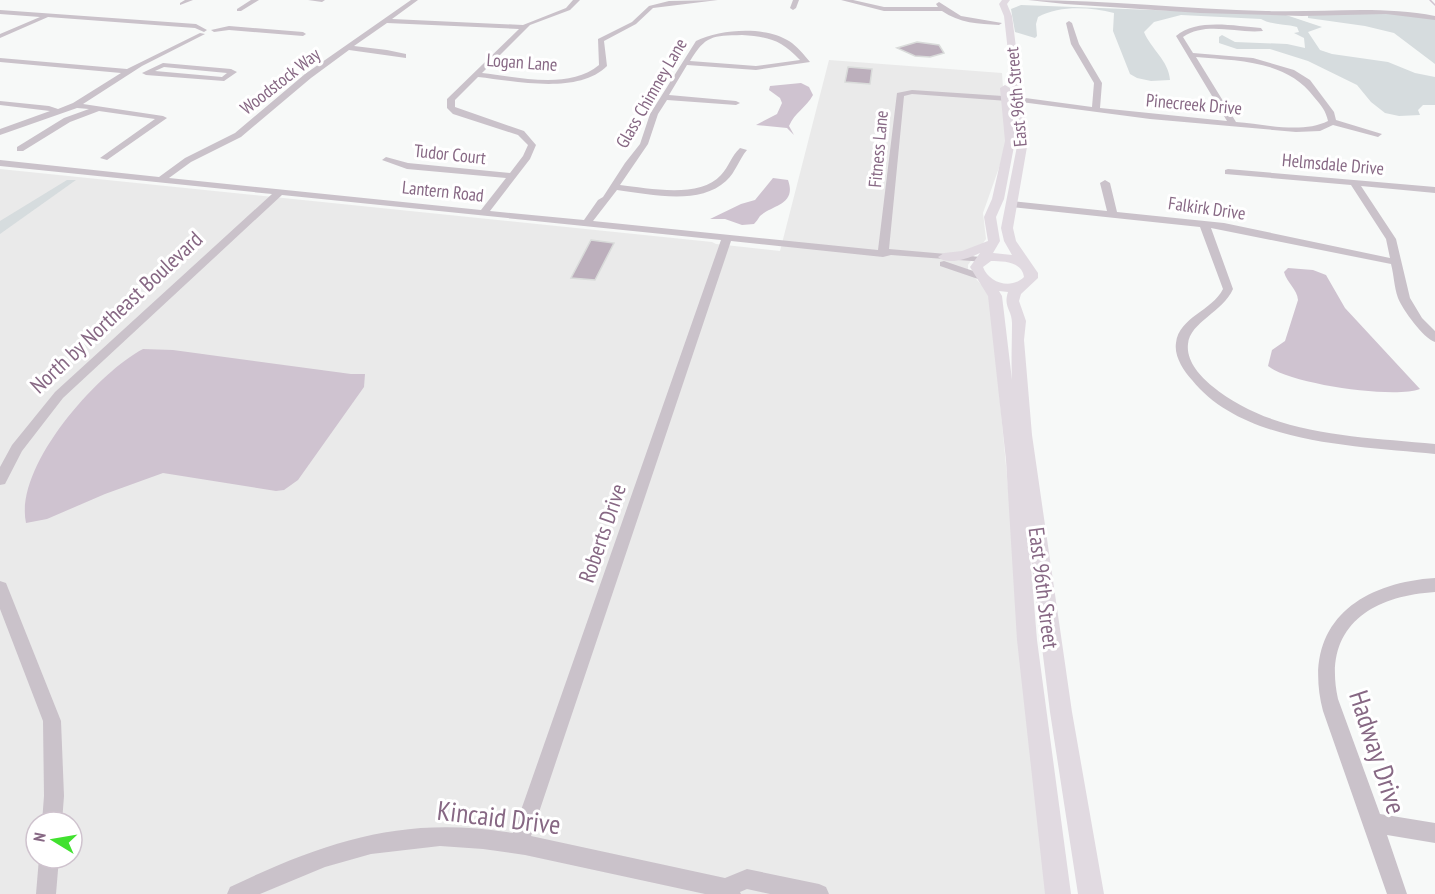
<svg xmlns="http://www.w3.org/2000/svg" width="1435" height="894" font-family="'PT Sans Narrow',sans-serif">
	<rect width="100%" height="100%" fill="#f7f9f8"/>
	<path fill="#eaeaea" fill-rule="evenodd" d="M 829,60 L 1002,73 L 1007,145 L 983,213 L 986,239 L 968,265 L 968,270 L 987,291 L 991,305 L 1046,894 L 0,894 L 0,169 L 712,242 L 716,244 L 780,251 ZM 36,822 L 72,822 L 72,858 L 36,858 Z"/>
	<g fill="#d6dcde">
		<path d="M 1021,5 L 1286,15 L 1322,27 L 1308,32 L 1320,50 L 1332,54 L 1388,62 L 1415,73 L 1435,77 L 1435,105 L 1423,105 L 1418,110 L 1420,115 L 1399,116 L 1385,113 L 1371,102 L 1357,85 L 1308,61 L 1270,49 L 1237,49 L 1219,43 L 1219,37 L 1222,35 L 1235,42 L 1287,44 L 1305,48 L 1304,38 L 1294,33 L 1299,32 L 1297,27 C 1285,24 1271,25 1261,19 L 1181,15 L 1154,22 L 1144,32 C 1151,49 1169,61 1170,80 L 1151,81 L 1137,78 L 1130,74 L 1113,31 L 1114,13 C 1090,7 1060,5 1038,17 L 1036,24 L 1037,36 L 1035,38 L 1015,32 L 1011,9 Z"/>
		<path d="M 1400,13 L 1435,19 L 1435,64 L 1394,33 L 1365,26 L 1308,18 L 1308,15 Z"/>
		<path d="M 67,180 L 76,180 L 0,234 L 0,221 Z"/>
	</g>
	<g fill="#cfc3d0">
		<path d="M 801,83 L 809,87 L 813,95 C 806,108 795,112 789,126 L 794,135 L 787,128 L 756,125 L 777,114 L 782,103 L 780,98 L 769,90 L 770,86 Z"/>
		<path d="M 773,178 L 788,180 C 797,205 772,205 760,216 C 758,219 756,222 754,224 L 742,225 L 725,219 L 710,219 L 741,204 L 755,200 Z"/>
		<path d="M 1288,268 L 1313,270 L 1326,275 L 1345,308 L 1420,389 C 1394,399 1290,384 1268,366 L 1272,350 L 1285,341 L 1298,300 C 1297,289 1287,283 1284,272 Z"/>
		<path d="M 143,349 L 173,350 L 351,374 L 365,374 L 364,387 L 298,480 L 284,490 L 276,491 L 163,473 L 105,494 L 47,519 L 26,523 C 14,467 96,374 143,349 Z"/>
	</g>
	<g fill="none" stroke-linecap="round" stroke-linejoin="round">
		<path stroke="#cfc3d0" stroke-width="1.5" d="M 1430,0 L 1435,5"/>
	</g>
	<g fill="#bcafbc" stroke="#d9dbda" stroke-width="1.5">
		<path d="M 917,42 L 939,45 L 944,53 L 930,57 L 915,56 L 897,48 Z"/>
		<path d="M 848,67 L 872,69 L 870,84 L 845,82 Z"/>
		<path d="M 591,240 L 614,243 L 595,280 L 571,278 Z"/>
	</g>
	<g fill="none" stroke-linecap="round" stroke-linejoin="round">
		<g fill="#cac2ca" fill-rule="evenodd">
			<path d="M 185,0 L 193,0 L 180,5 L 180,3 Z"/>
			<path d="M 251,0 L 259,0 L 241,11 L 237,11 L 237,9 Z"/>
			<path d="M 308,0 L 325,0 L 322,2 Z"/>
			<path d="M 411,0 L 418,0 L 392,19 L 523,25 L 566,8 L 573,0 L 580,0 L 570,10 L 530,25 L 482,73 C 518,77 569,90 599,65 L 598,39 L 632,22 L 649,6 L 669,1 L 718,0 L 653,8 L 636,24 L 604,41 L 607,66 C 578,95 515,81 478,77 L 455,100 L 455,107 L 524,131 L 536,145 L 530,159 L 490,211 L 584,220 L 598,200 L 603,197 L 625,163 L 640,144 L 650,114 L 696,41 C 720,29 766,26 789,41 C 797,46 804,55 810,62 L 756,70 L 687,65 L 669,95 L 736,101 L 740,103 L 736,105 L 667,100 L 658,114 L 648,144 L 620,185 C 648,188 700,199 721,175 C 729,167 731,156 740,148 L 747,150 C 739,159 736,172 726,181 C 699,206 650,194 617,190 L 593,221 L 878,250 L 897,93 L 912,90 L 1018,97 L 1092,107 L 1094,83 L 1071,44 L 1066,23 L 1069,21 L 1072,23 L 1079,44 L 1102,83 L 1100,108 L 1227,121 L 1176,36 C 1196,18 1235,26 1261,28 L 1263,31 C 1238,34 1206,21 1183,37 L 1193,53 L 1253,58 L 1294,70 L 1310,80 L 1334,112 L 1336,120 L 1382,134 L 1378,137 L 1333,125 L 1320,131 L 1296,132 L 1150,119 L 1021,102 L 912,94 L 904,96 L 889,249 L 981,257 L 985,258 L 985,262 L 891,255 L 883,257 L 731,241 L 531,836 L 725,878 L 747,869 L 819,884 L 826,887 L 829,894 L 770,894 L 747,889 L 740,892 L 741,894 L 705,894 L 525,855 L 483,849 L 440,846 L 371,854 L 325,867 L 260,894 L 227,894 L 230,887 C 327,841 404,815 513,833 L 721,240 L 282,195 L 63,398 L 22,451 L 5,484 L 0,485 L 0,467 L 12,445 L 55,392 L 272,194 L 0,166 L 0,160 L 159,177 L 185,158 L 235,133 L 305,74 ZM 387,23 L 519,29 L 447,99 L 447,108 L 453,114 L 518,135 L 528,145 L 523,156 L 510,173 L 408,163 L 386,157 L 382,160 L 407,169 L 506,178 L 481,210 L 169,178 L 191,162 L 241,137 L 311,78 L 349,50 L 406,58 L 406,54 L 387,50 L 354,46 ZM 742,35 C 770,37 781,40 800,60 L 756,66 L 690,61 C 706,35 712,36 742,35 ZM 1196,57 C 1238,61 1287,60 1314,97 C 1321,105 1326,111 1328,121 C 1302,134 1264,124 1236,122 Z"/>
			<path d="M 793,0 L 799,0 L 796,8 L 793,10 L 790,8 Z"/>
			<path d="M 841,0 L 853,0 L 884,7 L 938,7 L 936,4 L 939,2 L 961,16 L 1002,23 L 999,25 C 979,24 959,23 942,11 L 884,11 Z"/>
			<path d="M 1028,0 C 1107,0 1187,9 1266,11 C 1322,13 1379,5 1435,16 L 1435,20 L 1386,14 L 1302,16 L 1200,13 L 1065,4 Z"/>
			<path d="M 0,10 L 196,24 L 207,30 L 204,32 L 195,28 L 48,17 L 0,38 L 0,34 L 40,17 L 0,14 Z"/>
			<path d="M 229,26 L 303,32 L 306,34 L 303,36 L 229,30 L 214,32 L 211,30 Z"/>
			<path d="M 200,33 L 205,34 L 142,66 L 83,104 L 163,116 L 167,118 L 107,160 L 100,158 L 155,119 L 99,111 L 70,122 L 23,151 L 17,151 L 17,147 L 64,118 L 89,109 L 77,108 L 0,135 L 0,129 L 50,111 L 0,105 L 0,101 L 49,106 L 58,109 L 73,103 L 121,73 L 0,62 L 0,58 L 127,69 Z"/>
			<path d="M 163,63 L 231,69 L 237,72 L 224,81 L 146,75 L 142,73 ZM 164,67 L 227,73 L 222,77 L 155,71 Z"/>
			<path d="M 1228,169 L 1435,187 L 1435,193 L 1361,186 L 1396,239 L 1410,298 L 1422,318 L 1435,331 L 1435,342 C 1423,338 1403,310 1398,298 C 1394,287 1394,275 1391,264 L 1211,228 L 1233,289 C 1223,312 1190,322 1188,344 C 1186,361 1200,376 1212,386 C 1274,437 1359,436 1435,444 L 1435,454 C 1359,446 1244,445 1192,380 C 1183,370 1174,356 1176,343 C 1179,317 1212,311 1223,289 L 1200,227 L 1011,207 L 1006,204 L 1011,201 L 1107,211 L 1100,183 L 1105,180 L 1110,183 L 1117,212 L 1224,223 L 1390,258 L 1386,239 L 1351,185 L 1225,174 L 1225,170 Z"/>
			<path d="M 944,261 L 985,275 L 986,277 L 981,280 L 940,266 L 940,262 Z"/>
			<path d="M 1435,578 L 1435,592 C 1371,596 1322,627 1338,699 L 1380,814 L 1435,823 L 1435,843 L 1387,835 L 1407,894 L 1387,894 L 1323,711 C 1301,626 1357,583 1435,578 Z"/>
			<path d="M 0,581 L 6,583 L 8,588 L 61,721 L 64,796 L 62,822 L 42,822 L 44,796 L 43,721 L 0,609 Z"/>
			<path d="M 39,858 L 59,858 L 56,894 L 36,894 Z"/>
		</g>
		<path fill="#e1dae1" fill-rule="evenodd" d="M 1002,0 L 1010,0 L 1007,4 L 1012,16 L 1028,141 L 1013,228 L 1016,241 L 1038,273 L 1038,278 L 1021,294 L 1019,301 L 1026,321 L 1024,340 L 1032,435 L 1072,712 L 1104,894 L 1078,894 L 1050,712 L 1029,542 L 1037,640 L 1071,894 L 1045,894 L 1017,640 L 1006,460 L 988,296 L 970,267 L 980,253 C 969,258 948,266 938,257 L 944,253 L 962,251 L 988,241 L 984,217 L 992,199 L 1005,141 L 1000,88 L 1005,85 L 1010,88 L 1015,141 L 1004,199 L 996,217 L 1000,241 L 993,253 L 1012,255 L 1004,241 L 1001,228 L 1018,141 L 1004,16 L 999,4 ZM 991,261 C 1004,261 1022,262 1024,277 C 1011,290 989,283 983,267 ZM 999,291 L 1008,292 C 1003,307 1012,310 1012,323 C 1012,343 1011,361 1012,380 L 1002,296 Z"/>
	</g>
	<g text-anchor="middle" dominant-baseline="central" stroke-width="6" stroke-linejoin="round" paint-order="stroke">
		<g font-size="18" fill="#876884" stroke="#fff">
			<text transform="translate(522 62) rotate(4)">Logan Lane</text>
			<text transform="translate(280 81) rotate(-38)">Woodstock Way</text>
			<text transform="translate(651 93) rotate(-60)">Glass Chimney Lane</text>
			<text transform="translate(1016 97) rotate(-95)">East 96th Street</text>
			<text transform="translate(1194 104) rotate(5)">Pinecreek Drive</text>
			<text transform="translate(878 149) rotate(-85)">Fitness Lane</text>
			<text transform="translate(450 154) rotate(6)">Tudor Court</text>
			<text transform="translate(1333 164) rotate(5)">Helmsdale Drive</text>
			<text transform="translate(443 191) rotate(6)">Lantern Road</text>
			<text transform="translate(1207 208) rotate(8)">Falkirk Drive</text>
		</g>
		<g font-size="22" fill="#876884" stroke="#fff">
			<text transform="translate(116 312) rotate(-43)">North by Northeast Boulevard</text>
			<text transform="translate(602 533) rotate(-71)">Roberts Drive</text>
			<text transform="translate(1044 588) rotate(83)">East 96th Street</text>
		</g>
		<g font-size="27" fill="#876884" stroke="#fff">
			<text transform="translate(1378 752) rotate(72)">Hadway Drive</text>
			<text transform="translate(499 817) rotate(7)">Kincaid Drive</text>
		</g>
	</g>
	<g transform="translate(54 840) rotate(281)"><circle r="28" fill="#ffffff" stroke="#cfc3ce" stroke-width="1.5"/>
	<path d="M0-4.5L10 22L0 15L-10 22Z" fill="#41e12f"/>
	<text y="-9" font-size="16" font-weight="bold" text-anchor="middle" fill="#876884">N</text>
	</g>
</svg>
